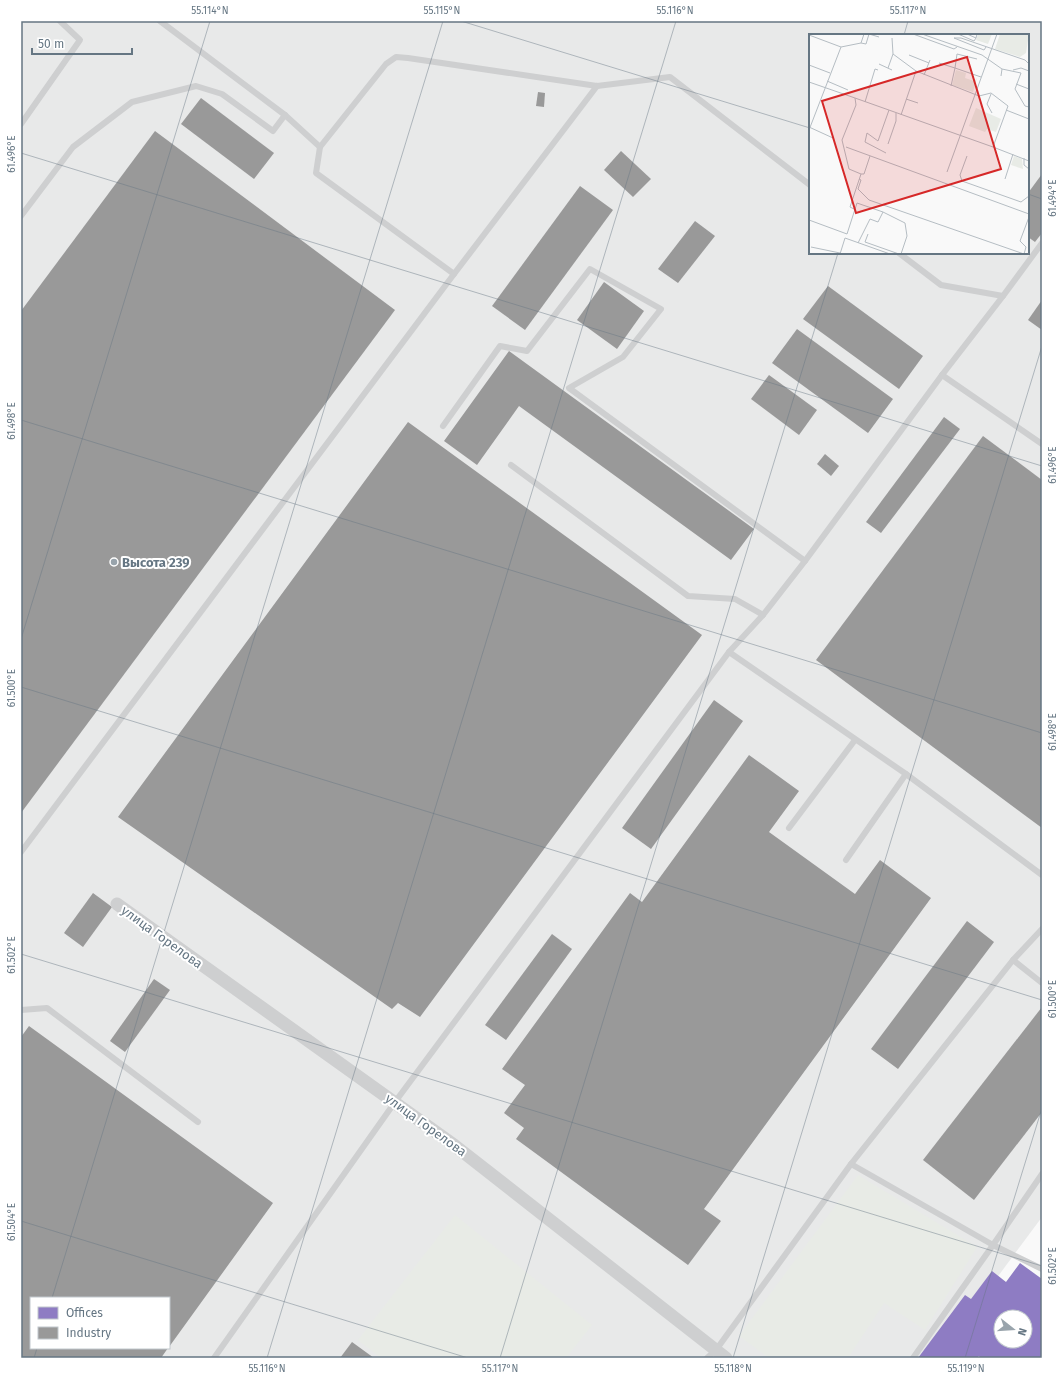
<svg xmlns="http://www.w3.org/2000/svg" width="1063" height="1379" font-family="'Fira Sans',sans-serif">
	<rect width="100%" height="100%" fill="#f9f9f9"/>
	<path fill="#e8e9e9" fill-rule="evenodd" d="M 21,21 L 1042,21 L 1042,1217 L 996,1279 L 947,1358 L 21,1358 ZM 810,35 L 1028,35 L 1028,253 L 810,253 ZM 31,1298 L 169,1298 L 169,1348 L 31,1348 Z"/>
	<g fill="#e8ebe6">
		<path d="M 858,1175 L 977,1247 L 925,1330 L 884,1303 L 848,1358 L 769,1358 L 739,1336 Z"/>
		<path d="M 455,1215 L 592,1325 L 566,1358 L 381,1358 L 358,1340 Z"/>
	</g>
	<path fill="#8e7cc3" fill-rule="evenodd" d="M 1020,1263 L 1042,1279 L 1042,1358 L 980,1358 L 979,1356 L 977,1358 L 918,1358 L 965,1295 L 971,1299 L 992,1271 L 1006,1282 ZM 1001,1317 L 1025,1317 L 1025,1341 L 1001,1341 Z"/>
	<g fill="#999">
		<path d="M 538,92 L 545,93 L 544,107 L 536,106 Z"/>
		<path d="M 201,98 L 274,153 L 254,179 L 181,124 Z"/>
		<path d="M 155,131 L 395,310 L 21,813 L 21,311 Z"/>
		<path d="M 621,151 L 651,179 L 633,197 L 604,170 Z"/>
		<path d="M 1042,174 L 1042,233 L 1035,242 L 1028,237 L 1028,193 Z"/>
		<path d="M 580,186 L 613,210 L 525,330 L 492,306 Z"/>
		<path d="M 695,221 L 715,236 L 678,283 L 658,269 Z"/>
		<path d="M 604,282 L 644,311 L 617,349 L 577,320 Z"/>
		<path d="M 828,286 L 923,356 L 899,389 L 803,319 Z"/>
		<path d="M 1042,300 L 1042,330 L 1028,320 Z"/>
		<path d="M 797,329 L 893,399 L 868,433 L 772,363 Z"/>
		<path d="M 509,351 L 754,529 L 731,560 L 519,406 L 477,465 L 444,441 Z"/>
		<path d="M 769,375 L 817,410 L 799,435 L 751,399 Z"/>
		<path d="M 944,417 L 960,429 L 881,533 L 866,522 Z"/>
		<path d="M 408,422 L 702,635 L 420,1017 L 398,1003 L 392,1009 L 118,817 Z"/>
		<path d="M 983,436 L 1042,480 L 1042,828 L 816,660 Z"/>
		<path d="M 825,454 L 839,466 L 831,476 L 817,464 Z"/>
		<path d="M 714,700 L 743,721 L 651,849 L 622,828 Z"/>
		<path d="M 749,755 L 799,791 L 769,832 L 855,894 L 880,860 L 931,898 L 704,1209 L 721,1221 L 688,1265 L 516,1139 L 524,1128 L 504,1113 L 525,1085 L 502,1069 L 630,893 L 642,902 Z"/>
		<path d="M 93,893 L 112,907 L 83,947 L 64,933 Z"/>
		<path d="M 967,921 L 994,942 L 898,1069 L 871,1049 Z"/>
		<path d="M 552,934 L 572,949 L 506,1040 L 485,1025 Z"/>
		<path d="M 154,979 L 170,990 L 125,1052 L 110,1041 Z"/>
		<path d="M 1042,1007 L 1042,1112 L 974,1200 L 923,1160 Z"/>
		<path d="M 29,1026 L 273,1203 L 169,1347 L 169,1298 L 31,1298 L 31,1348 L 168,1348 L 161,1358 L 21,1358 L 21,1037 Z"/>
		<path d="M 352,1342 L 374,1358 L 340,1358 Z"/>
	</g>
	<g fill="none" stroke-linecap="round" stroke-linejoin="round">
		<g stroke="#cecfd0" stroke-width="6">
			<path d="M 160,21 L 285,115 L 320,147 L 386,64 L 396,57 L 408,58 L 597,86 L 670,77 L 810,185"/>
			<path d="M 21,124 L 80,40 L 60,21"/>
			<path d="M 320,147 L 316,173 L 454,274"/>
			<path d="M 21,216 L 73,147 L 132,102 L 196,86 L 222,94 L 273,131 L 285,115"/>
			<path d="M 899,253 L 941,285 L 1003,296 L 1042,243"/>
			<path d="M 942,375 L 1042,444"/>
			<path d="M 443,426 L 500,346 L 527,351 L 590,269 L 661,309 L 623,357 L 569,388 L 805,561"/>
			<path d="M 511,465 L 688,596 L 735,599 L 763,615"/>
			<path d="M 729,652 L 906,774 L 1042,875"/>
			<path d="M 789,828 L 855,740"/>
			<path d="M 21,852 L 454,274 L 597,86"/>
			<path d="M 846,860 L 906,774"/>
			<path d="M 1013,960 L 1042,983"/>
			<path d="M 21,1010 L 47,1008 L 198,1122"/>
			<path d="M 851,1164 L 993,1245 L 1042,1174"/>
			<path d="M 214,1358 L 395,1102 L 729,652 L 763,615 L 805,561 L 942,375 L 1003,296"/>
			<path d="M 707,1358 L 716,1350 L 851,1164 L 1013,960 L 1042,929"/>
			<path d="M 913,1358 L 993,1245 L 1042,1269"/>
		</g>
		<path stroke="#cecfd0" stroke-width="13" d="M 117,904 L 454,1145 L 726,1358"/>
	</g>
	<path fill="none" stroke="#657683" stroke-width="1" stroke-opacity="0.45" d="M 461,21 L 810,128M 904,35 L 908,21M 21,153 L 1042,466M 1028,194 L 1042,199M 21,420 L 1042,733M 21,639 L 210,21M 21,687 L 1042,1000M 21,954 L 1042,1266M 21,1221 L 468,1358M 52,1298 L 443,21M 34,1358 L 37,1348M 267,1358 L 676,21M 500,1358 L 838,253M 733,1358 L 1042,346M 965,1358 L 1042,1108"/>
	<circle fill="#99a4ac" stroke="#fff" stroke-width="1.5" cx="114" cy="562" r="4"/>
	<g text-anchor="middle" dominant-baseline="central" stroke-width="4" stroke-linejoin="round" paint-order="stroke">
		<g font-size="13" font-weight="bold" fill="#657683" stroke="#fff" text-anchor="start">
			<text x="122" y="562">Высота 239</text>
		</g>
		<g font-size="13" fill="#657683" stroke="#fff">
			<text transform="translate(162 937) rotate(36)">улица Горелова</text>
			<text transform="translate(426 1125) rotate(36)">улица Горелова</text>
		</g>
	</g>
	<g transform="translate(809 34)">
		<rect width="220" height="220" fill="#f9f9f9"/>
		<path d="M 169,0 L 183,0 L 179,10 L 167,6 ZM 191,0 L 220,0 L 217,19 L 211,23 L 186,15 ZM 147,36 L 157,39 L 156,44 L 165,47 L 168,44 L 164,58 L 143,51 ZM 167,74 L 192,85 L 187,98 L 178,95 L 176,98 L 160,92 ZM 205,122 L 213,125 L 214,135 L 202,131 Z" fill="#e8ebe6"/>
		<path fill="none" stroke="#b5bdc3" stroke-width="1" d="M 104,0 L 145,15 L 148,13M 113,0 L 173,21 L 193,35M 149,0 L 165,7 L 167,4M 158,0 L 167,4 L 168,0M 0,1 L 32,13 L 52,9 L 55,0M 52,9 L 57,10 L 60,0 L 70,3M 177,13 L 175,16 L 145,4 L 152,4 L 216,26 L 220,30M 100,21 L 120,29M 168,25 L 148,20 L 146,34 L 172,43M 130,29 L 146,34 L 142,52M 70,30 L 83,36M 0,31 L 21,39M 79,34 L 84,20M 204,36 L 212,34 L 220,37M 115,41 L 121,26M 192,42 L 193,35 L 212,39 L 206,55 L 216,72 L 220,73M 18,47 L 39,56M 0,48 L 46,64 L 47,71 L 33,106 L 40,135 L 52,140 L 41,173 L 45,175M 207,50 L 220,55M 182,60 L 178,70 L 183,79M 46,64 L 184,113 L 199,72 L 182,59 L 170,62 L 107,37 L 84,20 L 83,4M 97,65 L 109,69M 56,68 L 66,35 L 69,36M 197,76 L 220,85M 92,81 L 107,37M 0,93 L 24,104M 0,96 L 32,13M 79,110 L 87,87 L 87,79M 37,113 L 220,180M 184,113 L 220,127M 77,119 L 56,108 L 58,99 L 69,107 L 80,76M 158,122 L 151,141 L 153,147 L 212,168 L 220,162M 215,124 L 215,131 L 220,135M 138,138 L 188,0M 52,140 L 55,140 L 61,122M 50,145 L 52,146 L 49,155 L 60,166 L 215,220 L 217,213 L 211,207 L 220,183M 196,145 L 204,120M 0,186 L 38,200 L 48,169 L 74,178 L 96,189 L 98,202 L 92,220M 59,200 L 56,208 L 90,220M 49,209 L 61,185 L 69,188 L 74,178M 2,213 L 31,219M 31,220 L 36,204 L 81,220"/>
		<path fill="#d62828" fill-opacity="0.15" stroke="#d62828" stroke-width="2" d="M 158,23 L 192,135 L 47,179 L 13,67 Z"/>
		<rect width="220" height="220" fill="none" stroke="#657683" stroke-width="2"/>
	</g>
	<rect width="1063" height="1379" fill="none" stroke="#ffffff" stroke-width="44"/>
	<rect x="30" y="1297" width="140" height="52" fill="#ffffff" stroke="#c1c8cd"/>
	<rect x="38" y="1307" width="20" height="12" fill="#8e7cc3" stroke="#c1c8cd"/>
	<text x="66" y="1317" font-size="12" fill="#657683">Offices</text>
	<rect x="38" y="1327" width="20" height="12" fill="#999999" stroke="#c1c8cd"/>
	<text x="66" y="1337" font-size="12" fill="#657683">Industry</text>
	<g transform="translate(1013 1329) rotate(107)"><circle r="19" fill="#ffffff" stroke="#c1c8cd"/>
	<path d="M0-3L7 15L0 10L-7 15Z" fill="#99a4ac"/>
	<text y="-6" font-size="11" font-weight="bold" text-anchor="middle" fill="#657683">N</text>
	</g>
	<path d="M32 48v6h100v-6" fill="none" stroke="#657683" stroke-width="2"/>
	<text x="38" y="48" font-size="12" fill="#657683" stroke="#ffffff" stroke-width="3" paint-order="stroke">50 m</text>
	<rect x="22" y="22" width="1019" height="1335" fill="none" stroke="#657683" stroke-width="1.5"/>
	<g font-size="10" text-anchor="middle" fill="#657683">
		<text x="210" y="14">55.114°N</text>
		<text x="442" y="14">55.115°N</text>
		<text x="675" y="14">55.116°N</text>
		<text x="908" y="14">55.117°N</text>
		<text transform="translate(11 154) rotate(-90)" y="4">61.496°E</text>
		<text transform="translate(1052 198) rotate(-90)" y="4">61.494°E</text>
		<text transform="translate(11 421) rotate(-90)" y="4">61.498°E</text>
		<text transform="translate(1052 465) rotate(-90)" y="4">61.496°E</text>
		<text transform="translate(11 688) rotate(-90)" y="4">61.500°E</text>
		<text transform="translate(1052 732) rotate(-90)" y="4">61.498°E</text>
		<text transform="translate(11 955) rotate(-90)" y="4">61.502°E</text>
		<text transform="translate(1052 999) rotate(-90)" y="4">61.500°E</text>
		<text transform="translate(11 1222) rotate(-90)" y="4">61.504°E</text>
		<text transform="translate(1052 1266) rotate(-90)" y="4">61.502°E</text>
		<text x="267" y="1372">55.116°N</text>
		<text x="500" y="1372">55.117°N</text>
		<text x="733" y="1372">55.118°N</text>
		<text x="966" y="1372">55.119°N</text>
	</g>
</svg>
